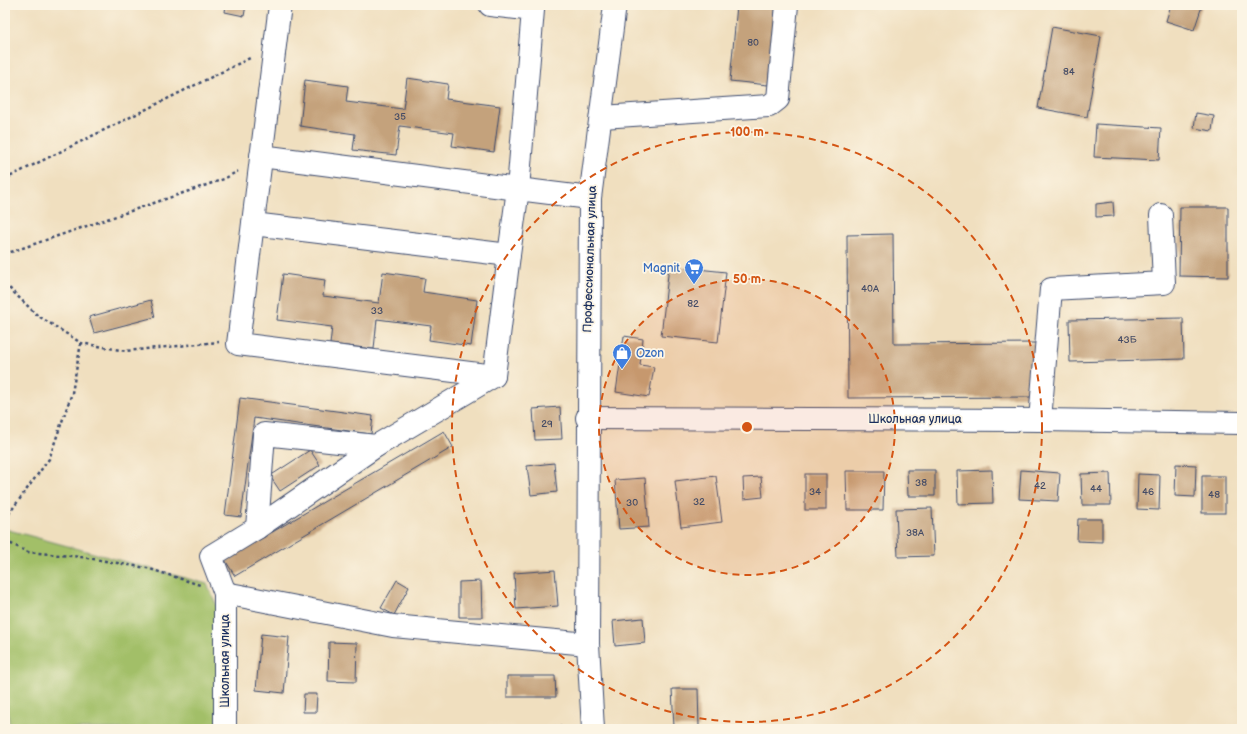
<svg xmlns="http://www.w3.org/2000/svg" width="1247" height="734" font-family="'Balsamiq Sans',sans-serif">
	<rect width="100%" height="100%" fill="#fcf5e5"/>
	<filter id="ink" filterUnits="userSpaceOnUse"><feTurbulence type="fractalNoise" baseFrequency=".025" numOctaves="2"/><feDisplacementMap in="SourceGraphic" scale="8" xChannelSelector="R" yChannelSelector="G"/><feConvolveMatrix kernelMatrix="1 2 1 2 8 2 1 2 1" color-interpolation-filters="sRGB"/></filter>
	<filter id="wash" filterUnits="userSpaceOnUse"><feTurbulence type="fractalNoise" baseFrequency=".012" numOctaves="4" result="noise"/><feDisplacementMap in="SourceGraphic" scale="16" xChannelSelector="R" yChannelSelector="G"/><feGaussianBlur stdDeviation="0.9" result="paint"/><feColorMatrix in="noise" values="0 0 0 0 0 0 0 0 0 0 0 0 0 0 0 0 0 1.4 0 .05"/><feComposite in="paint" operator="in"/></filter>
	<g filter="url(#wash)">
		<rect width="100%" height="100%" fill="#f0dfbf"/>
		<path fill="#a2bf67" stroke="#5e7762" d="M 5,529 L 207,584 L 226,626 L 220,729 L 10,729 L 5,690 Z"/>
		<g id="blocks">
			<g fill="#c4a27c">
				<path d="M 226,5 L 246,5 L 244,16 L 225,12 Z"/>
				<path d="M 737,5 L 776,5 L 768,85 L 730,81 Z"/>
				<path d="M 1171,5 L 1202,6 L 1194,30 L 1166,21 Z"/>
				<path d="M 1052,27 L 1101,36 L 1087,117 L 1038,108 Z"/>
				<path d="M 407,78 L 448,84 L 446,99 L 500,106 L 494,152 L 452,146 L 454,133 L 400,126 L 396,155 L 353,150 L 355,134 L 300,126 L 305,80 L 348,86 L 346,102 L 403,109 Z"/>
				<path d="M 1196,113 L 1214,116 L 1212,131 L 1194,128 Z"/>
				<path d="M 1096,124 L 1161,128 L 1159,160 L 1094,157 Z"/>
				<path d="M 1113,202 L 1114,216 L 1096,217 L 1096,204 Z"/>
				<path d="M 1180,207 L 1228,207 L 1228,277 L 1179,276 Z"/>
				<path d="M 893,234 L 894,344 L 1036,343 L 1036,397 L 848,398 L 847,235 Z"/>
				<path d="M 669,266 L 726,272 L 718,342 L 661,336 Z"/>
				<path d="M 383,272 L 425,278 L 423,292 L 477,300 L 471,346 L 429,340 L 431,326 L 377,319 L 374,349 L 330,344 L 332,327 L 277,320 L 283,274 L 325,280 L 323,296 L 379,303 Z"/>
				<path d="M 151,300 L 155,317 L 94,333 L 89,317 Z"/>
				<path d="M 1183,318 L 1184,359 L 1070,362 L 1069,320 Z"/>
				<path d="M 624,336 L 643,339 L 640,365 L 654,367 L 649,397 L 616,392 Z"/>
				<path d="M 240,398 L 373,416 L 371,434 L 254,418 L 241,517 L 225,515 Z"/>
				<path d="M 560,407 L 562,439 L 535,440 L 533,409 Z"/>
				<path d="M 444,431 L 453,447 L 235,576 L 225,560 Z"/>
				<path d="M 310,450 L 320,465 L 280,491 L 270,476 Z"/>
				<path d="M 554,463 L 557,492 L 531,495 L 527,466 Z"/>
				<path d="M 1176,464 L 1196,465 L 1195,497 L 1175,496 Z"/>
				<path d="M 907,470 L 935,470 L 935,496 L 908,496 Z"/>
				<path d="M 992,470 L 993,503 L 958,504 L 957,471 Z"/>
				<path d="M 1021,470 L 1060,473 L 1058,501 L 1019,499 Z"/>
				<path d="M 846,471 L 884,471 L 883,510 L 847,510 Z"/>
				<path d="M 1110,473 L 1111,505 L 1082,505 L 1081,474 Z"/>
				<rect x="805" y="474" width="21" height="36"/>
				<path d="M 1138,474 L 1160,475 L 1159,510 L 1137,509 Z"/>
				<path d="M 716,476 L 722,522 L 681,527 L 675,481 Z"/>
				<rect x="1202" y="476" width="23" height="37"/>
				<path d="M 761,477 L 763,497 L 744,499 L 743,478 Z"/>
				<path d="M 645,478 L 649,527 L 619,529 L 615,480 Z"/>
				<path d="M 932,508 L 934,556 L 898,557 L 896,509 Z"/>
				<path d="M 1078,519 L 1102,519 L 1102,542 L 1077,541 Z"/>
				<path d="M 555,570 L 558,606 L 516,609 L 514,573 Z"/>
				<path d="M 397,580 L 409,587 L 394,615 L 381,608 Z"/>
				<path d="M 481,581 L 482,617 L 459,617 L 459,582 Z"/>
				<path d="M 643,618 L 645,643 L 615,646 L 613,621 Z"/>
				<path d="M 261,634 L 289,637 L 284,693 L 256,690 Z"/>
				<path d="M 329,642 L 357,643 L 356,682 L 328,681 Z"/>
				<path d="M 507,676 L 555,676 L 556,697 L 507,697 Z"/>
				<path d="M 672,689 L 698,689 L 699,727 L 674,727 Z"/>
				<path d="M 304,694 L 317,694 L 316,712 L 303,712 Z"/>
				<path d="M 562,726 L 562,729 L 536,729 L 536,728 Z"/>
			</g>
		</g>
	</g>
	<g filter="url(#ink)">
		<use href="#blocks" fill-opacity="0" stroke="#3b496d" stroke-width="1"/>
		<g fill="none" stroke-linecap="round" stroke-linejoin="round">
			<g stroke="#3b496d" stroke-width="24">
				<g id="minor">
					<path d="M 280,5 L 238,344 L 494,376 L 509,255"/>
					<path d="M 602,117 L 769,106 L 778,99 L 787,5"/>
					<path d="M 261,156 L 518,189 L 533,10 L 490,5"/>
					<path d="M 253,224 L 509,255 L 518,189 L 590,198"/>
					<path d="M 587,418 L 1040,420 L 1242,423"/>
					<path d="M 1040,420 L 1051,289 L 1164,283 L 1161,215"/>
					<path d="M 257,528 L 376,446"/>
					<path d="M 225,593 L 393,626 L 588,644"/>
					<path d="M 225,729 L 225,593 L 211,556 L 257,528 L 264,434 L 376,446 L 494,376"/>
					<path d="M 593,729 L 588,644 L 590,198 L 615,5"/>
				</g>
			</g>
			<g stroke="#3b496d" stroke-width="2.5" stroke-dasharray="3 3" stroke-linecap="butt">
				<path d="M 5,179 L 252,57"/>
				<path d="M 5,254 L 224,179 L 238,171"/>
				<path d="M 5,284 L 37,315 L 81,343 L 126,351 L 219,342"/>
				<path d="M 5,519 L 49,459 L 72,393 L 81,343"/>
				<path d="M 5,541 L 28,552 L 81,557 L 147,568 L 200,585"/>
			</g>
			<use href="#minor" stroke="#fff" stroke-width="22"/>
		</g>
	</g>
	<circle cx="747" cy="427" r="148" fill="#d45514" fill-opacity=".12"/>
	<g fill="none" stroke="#d45514" stroke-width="2" stroke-dasharray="7 5">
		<circle cx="747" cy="427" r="148"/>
		<circle cx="747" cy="427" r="295"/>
	</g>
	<defs>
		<g id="supermarket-pin" transform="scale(1)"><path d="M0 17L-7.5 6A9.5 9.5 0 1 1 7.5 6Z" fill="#3f7fe0" stroke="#fcf5e5"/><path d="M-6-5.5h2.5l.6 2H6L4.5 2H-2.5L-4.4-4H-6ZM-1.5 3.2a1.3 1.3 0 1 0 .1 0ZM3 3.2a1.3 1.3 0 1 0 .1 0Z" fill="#fff"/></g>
		<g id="shop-pin" transform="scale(1)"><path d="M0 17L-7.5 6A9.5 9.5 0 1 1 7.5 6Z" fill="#3f7fe0" stroke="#fcf5e5"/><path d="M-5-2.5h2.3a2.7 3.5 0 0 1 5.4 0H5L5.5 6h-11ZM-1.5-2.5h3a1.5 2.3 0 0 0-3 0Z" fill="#fff"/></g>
	</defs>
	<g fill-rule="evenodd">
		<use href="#supermarket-pin" x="694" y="268"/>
		<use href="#shop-pin" x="622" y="353"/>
	</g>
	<g text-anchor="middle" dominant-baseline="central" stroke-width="3.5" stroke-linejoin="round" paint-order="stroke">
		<g font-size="10" fill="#454c66">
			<text x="753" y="43">80</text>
			<text x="1069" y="72">84</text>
			<text x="400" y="117">35</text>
			<text x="870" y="289">40А</text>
			<text x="693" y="304">82</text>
			<text x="377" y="311">33</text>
			<text x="1127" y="340">43Б</text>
			<text x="547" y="424">29</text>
			<text x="921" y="483">38</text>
			<text x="1040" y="486">42</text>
			<text x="1096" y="489">44</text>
			<text x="815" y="492">34</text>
			<text x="1148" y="492">46</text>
			<text x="1214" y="495">48</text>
			<text x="699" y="502">32</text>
			<text x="632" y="503">30</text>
			<text x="915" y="533">38А</text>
		</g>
		<g font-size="12" fill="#1b2f5e" stroke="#fcf5e5">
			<text transform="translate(590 259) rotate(-88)">Профессиональная улица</text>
			<text x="915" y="419">Школьная улица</text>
			<text transform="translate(225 661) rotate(-90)">Школьная улица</text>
		</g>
		<g font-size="12" fill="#366cbe" stroke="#fcf5e5" text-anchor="end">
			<text x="680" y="268">Magnit</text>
			<text x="636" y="353" text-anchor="start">Ozon</text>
		</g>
	</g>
	<circle cx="747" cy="427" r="6" fill="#d45514" stroke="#fcf5e5" stroke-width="2"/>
	<g font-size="12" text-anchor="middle" font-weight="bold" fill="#d45514" stroke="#fcf5e5" stroke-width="3.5" stroke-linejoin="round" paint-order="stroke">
		<text x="747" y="136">100 m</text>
		<text x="747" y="283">50 m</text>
	</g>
	<rect width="1247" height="734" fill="none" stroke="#fcf5e5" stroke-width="20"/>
</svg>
